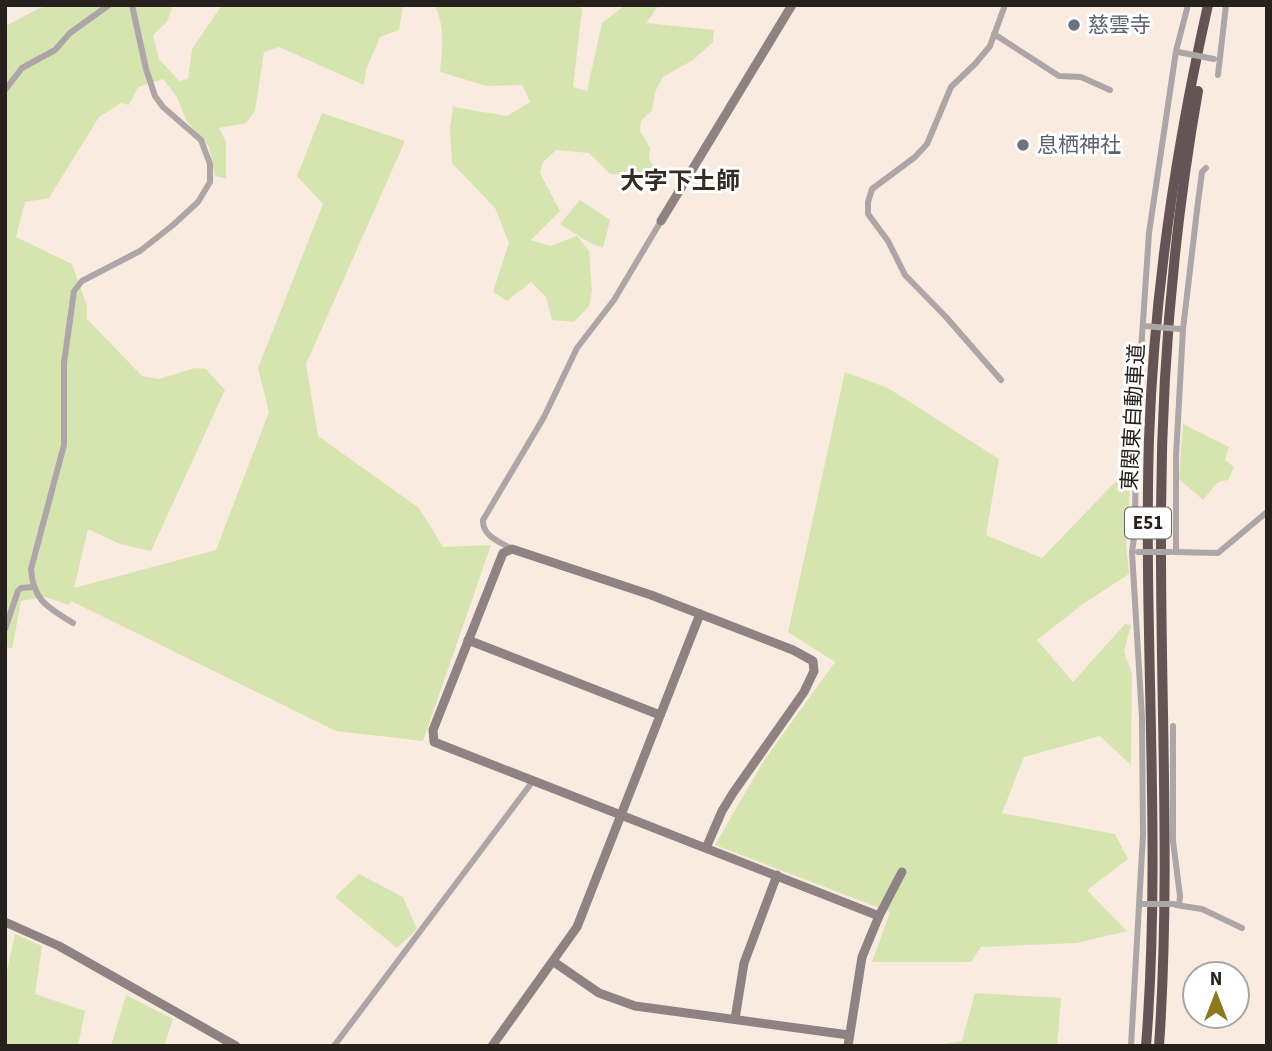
<svg xmlns="http://www.w3.org/2000/svg" width="1272" height="1051" font-family="'Source Sans 3','Noto Sans JP',sans-serif">
	<rect width="100%" height="100%" fill="#f9ebe0"/>
	<g fill="#d6e5b0">
		<path d="M 46,5 L 173,5 L 167,22 L 153,35 L 159,59 L 179,81 L 188,79 L 192,49 L 222,5 L 403,5 L 399,30 L 380,37 L 366,70 L 364,85 L 279,47 L 264,52 L 255,111 L 246,123 L 219,128 L 226,142 L 226,179 L 215,176 L 209,147 L 186,120 L 177,97 L 163,79 L 138,87 L 129,105 L 121,103 L 99,117 L 49,198 L 25,202 L 16,237 L 72,264 L 87,306 L 87,319 L 142,376 L 159,379 L 195,368 L 206,369 L 225,390 L 151,551 L 120,544 L 88,529 L 74,588 L 216,550 L 269,412 L 258,368 L 323,204 L 297,176 L 322,113 L 405,141 L 306,364 L 318,436 L 419,508 L 443,547 L 491,545 L 423,741 L 336,731 L 71,601 L 69,605 L 45,597 L 21,601 L 12,649 L 5,646 L 5,26 Z"/>
		<path d="M 434,5 L 579,5 L 582,9 L 573,87 L 587,91 L 602,23 L 625,5 L 659,5 L 646,23 L 714,30 L 713,42 L 693,60 L 663,77 L 655,92 L 652,110 L 641,121 L 640,131 L 650,148 L 649,160 L 669,181 L 662,188 L 640,175 L 610,174 L 589,153 L 556,150 L 543,162 L 540,173 L 560,211 L 531,240 L 550,246 L 577,236 L 589,251 L 592,291 L 589,306 L 574,322 L 552,320 L 546,297 L 531,282 L 507,301 L 493,292 L 509,243 L 495,208 L 452,163 L 450,128 L 453,107 L 507,116 L 530,102 L 522,85 L 487,86 L 440,72 C 442,48 446,26 434,5 Z"/>
		<path d="M 580,200 L 610,220 L 603,248 L 590,243 L 560,224 Z"/>
		<path d="M 845,372 L 888,388 L 999,459 L 986,535 L 1042,558 L 1121,476 L 1130,489 L 1126,544 L 1129,574 L 1083,604 L 1037,640 L 1073,682 L 1125,624 L 1131,625 L 1124,651 L 1132,674 L 1131,765 L 1100,736 L 1024,757 L 1002,813 L 1115,834 L 1128,859 L 1087,890 L 1127,931 L 1077,943 L 981,947 L 971,962 L 872,962 L 890,912 L 715,845 L 763,762 L 835,662 L 788,632 Z"/>
		<path d="M 1183,424 L 1229,447 L 1225,460 L 1234,467 L 1228,480 L 1218,482 L 1203,500 L 1179,479 Z"/>
		<path d="M 359,874 L 403,897 L 417,929 L 397,948 L 335,897 Z"/>
		<path d="M 15,934 L 42,946 L 35,994 L 85,1011 L 78,1046 L 5,1046 L 5,980 Z"/>
		<path d="M 975,993 L 1061,998 L 1057,1046 L 933,1046 L 962,1041 Z"/>
		<path d="M 126,995 L 173,1019 L 164,1046 L 111,1046 Z"/>
	</g>
	<g fill="none" stroke-linecap="round" stroke-linejoin="round">
		<g stroke="#ada5a6" stroke-width="6">
			<path d="M 994,34 L 1059,76 L 1081,77 L 1110,90"/>
			<path d="M 1218,75 L 1226,5"/>
			<path d="M 5,90 L 22,68 L 55,50 L 70,33 L 109,5"/>
			<path d="M 1001,380 L 946,317 L 905,275 L 888,241 L 868,214 L 868,202 L 872,189 L 915,157 L 927,144 L 951,87 L 975,64 L 990,46 L 1005,5"/>
			<path d="M 512,549 C 500,542 482,536 483,520 L 544,417 L 577,348 L 614,300 L 661,221"/>
			<path d="M 1175,552 L 1218,553 L 1267,512"/>
			<path d="M 1176,552 L 1176,456 L 1183,329 L 1198,202 L 1202,172 L 1206,168"/>
			<path d="M 73,623 C 47,607 33,600 31,569 L 64,445 L 64,363 L 74,291 L 82,281 L 140,251 L 173,225 L 198,202 L 210,182 L 210,164 L 201,140 L 163,107 L 155,96 L 146,69 L 132,5"/>
			<path d="M 5,629 L 18,591 L 21,588 L 33,587"/>
			<path d="M 1173,726 L 1173,841 L 1180,896 L 1179,905"/>
			<path d="M 1176,905 L 1202,909 L 1242,928"/>
			<path d="M 334,1046 L 533,781"/>
			<path d="M 1131,1046 L 1143,835 L 1142,718 L 1132,552 L 1135,531 L 1136,424 L 1149,233 L 1176,51 L 1188,5"/>
		</g>
		<g stroke="#8e8283" stroke-width="9">
			<path d="M 661,221 L 792,5"/>
			<path d="M 468,640 L 660,715"/>
			<path d="M 706,848 L 722,811 L 733,793 L 804,692 L 814,671 L 813,661 L 793,650 L 651,595 L 518,551 L 512,549 L 503,553 L 433,730 L 434,742 L 879,916"/>
			<path d="M 5,922 L 59,946 L 236,1046"/>
			<path d="M 554,962 L 599,993 L 635,1006 L 849,1035"/>
			<path d="M 735,1019 L 744,963 L 777,875"/>
			<path d="M 492,1046 L 577,927 L 700,614"/>
			<path d="M 848,1046 L 862,957 L 879,916 L 902,872"/>
		</g>
		<g stroke="#645455" stroke-width="10">
			<path d="M 1146,1046 C 1162,844 1143,641 1149,439 C 1154,293 1176,147 1208,5"/>
			<path d="M 1159,1046 C 1171,872 1160,697 1161,522 C 1161,378 1173,233 1198,91"/>
		</g>
		<g stroke="#ada5a6" stroke-width="6">
			<path d="M 1178,52 L 1214,59"/>
			<path d="M 1144,326 L 1180,329"/>
			<path d="M 1138,552 L 1171,552"/>
			<path d="M 1141,904 L 1174,904"/>
		</g>
	</g>
	<g fill="#6b7280" stroke="#fff" stroke-width="2.5">
		<circle cx="1074" cy="25" r="7"/>
		<circle cx="1023" cy="145" r="7"/>
	</g>
	<g text-anchor="middle" dominant-baseline="central" stroke-width="6" stroke-linejoin="round" paint-order="stroke">
		<rect fill="#fff" stroke="#676461" stroke-width="2" x="1125" y="507.5" width="46" height="31" rx="5"/>
		<g font-size="19" font-weight="bold" fill="#26211d">
			<text x="1148" y="523">E51</text>
		</g>
		<g font-size="21" fill="#5b616d" stroke="#fff" text-anchor="start">
			<text x="1088" y="25">慈雲寺</text>
			<text x="1037" y="145">息栖神社</text>
		</g>
		<g font-size="21" fill="#26211d" stroke="#fff">
			<text transform="translate(1133 417) rotate(-87)">東関東自動車道</text>
		</g>
		<g font-size="24" font-weight="bold" fill="#372c24" stroke="#fff">
			<text x="680" y="181">大字下土師</text>
		</g>
	</g>
	<rect width="1272" height="1051" fill="none" stroke="#26211d" stroke-width="14"/>
	<g transform="translate(1216 995)"><circle r="33" fill="#ffffff" stroke="#a8a6a5" stroke-width="2"/>
	<path d="M0-5L12 26L0 18L-12 26Z" fill="#8a791e"/>
	<text y="-10" font-size="19" font-weight="bold" text-anchor="middle" fill="#26211d">N</text>
	</g>
</svg>
